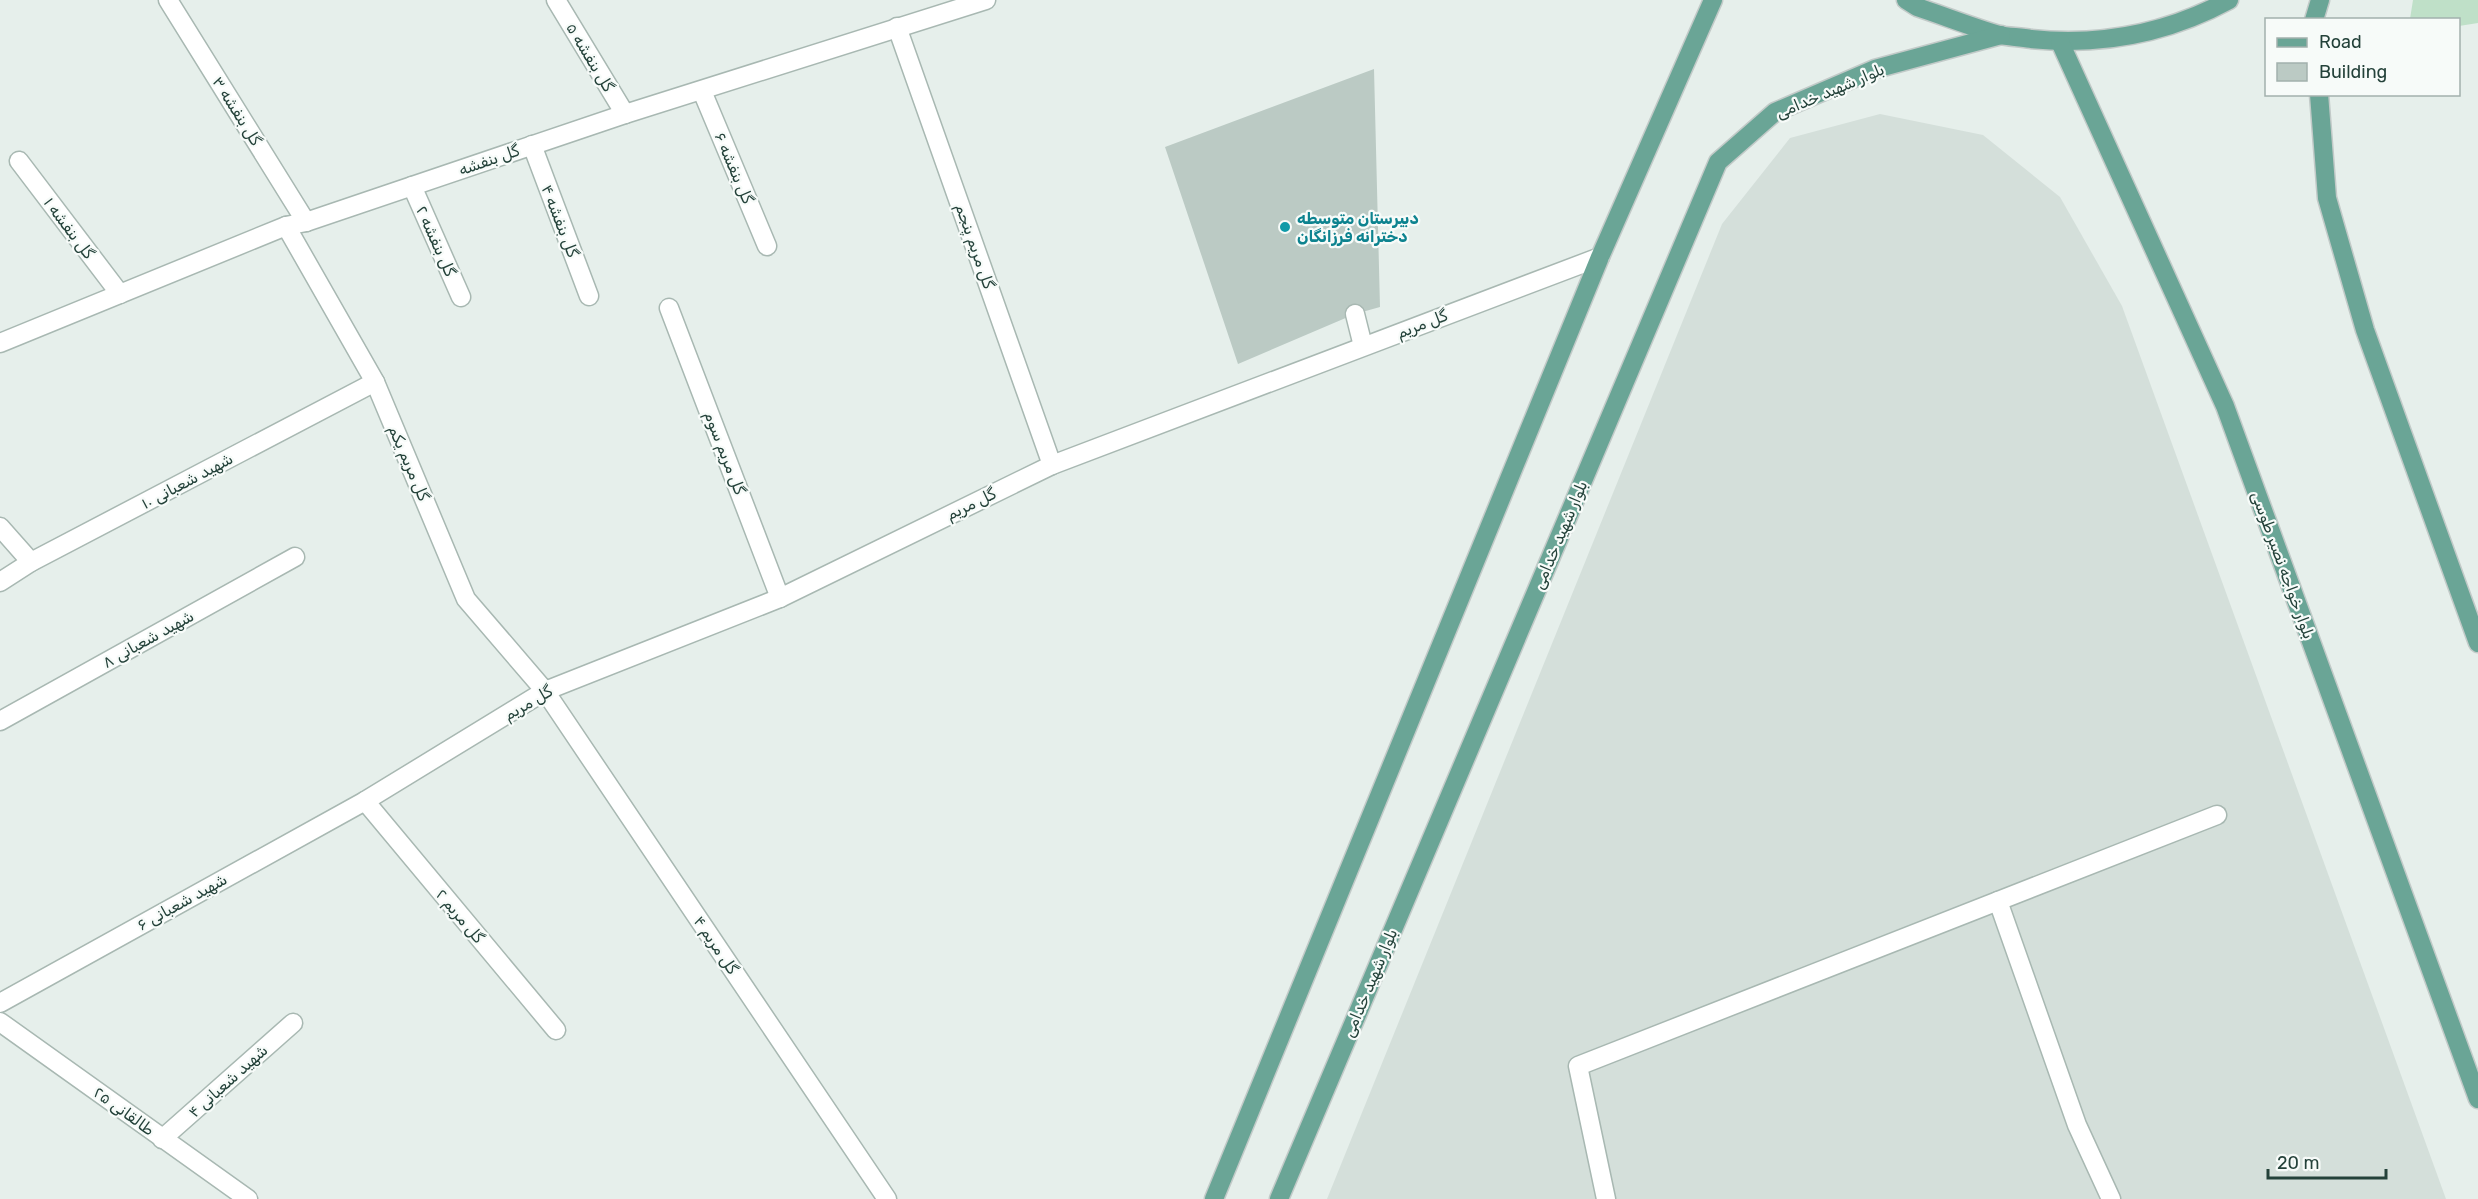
<svg xmlns="http://www.w3.org/2000/svg" width="2478" height="1199" font-family="Rubik,Cairo,sans-serif">
	<rect width="100%" height="100%" fill="#e6efeb"/>
	<path fill="#d4dfda" d="M 1880,114 L 1983,135 L 2060,197 L 2122,306 L 2446,1199 L 1327,1199 L 1722,224 L 1790,138 Z"/>
	<path fill="#bfe0c8" d="M 2413,0 L 2478,0 L 2478,23 L 2459,26 L 2458,20 L 2410,19 Z"/>
	<path fill="#bbcac4" d="M 1374,69 L 1380,307 L 1355,314 L 1238,364 L 1165,147 Z"/>
	<g fill="none" stroke-linecap="round" stroke-linejoin="round">
		<g stroke="#a8b8b2" stroke-width="21">
			<g id="minor">
				<path d="M 168,0 L 306,222"/>
				<path d="M 556,0 L 625,114"/>
				<path d="M 897,27 L 1052,465"/>
				<path d="M 702,91 L 767,246"/>
				<path d="M 532,145 L 589,296"/>
				<path d="M 19,161 L 120,294"/>
				<path d="M 412,186 L 461,297"/>
				<path d="M 286,226 L 375,382 L 466,599 L 545,691 L 887,1199"/>
				<path d="M 669,308 L 780,598"/>
				<path d="M 1355,314 L 1363,346"/>
				<path d="M 0,343 L 286,226 L 306,222 L 625,114 L 986,0"/>
				<path d="M 0,527 L 31,562"/>
				<path d="M 0,582 L 31,562 L 375,382"/>
				<path d="M 0,721 L 295,557"/>
				<path d="M 365,801 L 556,1030"/>
				<path d="M 1998,901 L 2077,1125 L 2111,1199"/>
				<path d="M 0,1003 L 365,801 L 545,691 L 780,598 L 1052,465 L 1600,257"/>
				<path d="M 0,1022 L 248,1199"/>
				<path d="M 162,1139 L 293,1023"/>
				<path d="M 1606,1199 L 1578,1066 L 2217,815"/>
			</g>
		</g>
		<g stroke="#c2cac8" stroke-width="21">
			<g id="major">
				<path d="M 1906,0 L 1917,7 C 1944,16 1972,27 1999,35 C 2009,37 2021,37 2031,39 C 2100,46 2168,33 2229,0"/>
				<path d="M 2314,20 L 2320,0"/>
				<path d="M 2060,42 L 2225,406 L 2478,1099"/>
				<path d="M 2319,94 L 2327,198 L 2365,330 L 2478,643"/>
				<path d="M 1214,1199 L 1600,257 L 1713,0"/>
				<path d="M 1279,1199 L 1718,162 L 1775,112 L 1875,69 L 2001,35"/>
			</g>
		</g>
		<use href="#minor" stroke="#fff" stroke-width="18"/>
		<use href="#major" stroke="#6aa596" stroke-width="18"/>
	</g>
	<circle fill="#0f9aa8" stroke="#f7fbf9" stroke-width="2" cx="1285" cy="227" r="6"/>
	<g text-anchor="middle" dominant-baseline="central" stroke-width="4.5" stroke-linejoin="round" paint-order="stroke">
		<g font-size="16" fill="#24423a" stroke="#f7fbf9">
			<text transform="translate(590 57) rotate(59)">گل بنفشه ۵</text>
			<text transform="translate(1830 91) rotate(-23)">بلوار شهید خدامی</text>
			<text transform="translate(237 111) rotate(58)">گل بنفشه ۳</text>
			<text transform="translate(489 160) rotate(-19)">گل بنفشه</text>
			<text transform="translate(734 168) rotate(67)">گل بنفشه ۶</text>
			<text transform="translate(560 221) rotate(69)">گل بنفشه ۴</text>
			<text transform="translate(69 228) rotate(53)">گل بنفشه ۱</text>
			<text transform="translate(436 241) rotate(66)">گل بنفشه ۲</text>
			<text transform="translate(975 246) rotate(71)">گل مریم پنجم</text>
			<text transform="translate(1422 324) rotate(-21)">گل مریم</text>
			<text transform="translate(725 453) rotate(69)">گل مریم سوم</text>
			<text transform="translate(409 463) rotate(67)">گل مریم یکم</text>
			<text transform="translate(187 481) rotate(-28)">شهید شعبانی ۱۰</text>
			<text transform="translate(971 504) rotate(-26)">گل مریم</text>
			<text transform="translate(1560 535) rotate(-67)">بلوار شهید خدامی</text>
			<text transform="translate(2283 565) rotate(70)">بلوار خواجه نصیر طوسی</text>
			<text transform="translate(148 639) rotate(-29)">شهید شعبانی ۸</text>
			<text transform="translate(528 703) rotate(-30)">گل مریم</text>
			<text transform="translate(182 902) rotate(-29)">شهید شعبانی ۶</text>
			<text transform="translate(460 916) rotate(50)">گل مریم ۲</text>
			<text transform="translate(716 945) rotate(56)">گل مریم ۴</text>
			<text transform="translate(1370 983) rotate(-67)">بلوار شهید خدامی</text>
			<text transform="translate(228 1081) rotate(-42)">شهید شعبانی ۴</text>
			<text transform="translate(124 1111) rotate(36)">طالقانی ۲۵</text>
		</g>
		<g font-size="16" font-weight="bold" fill="#0d838f" stroke="#f7fbf9" text-anchor="start">
			<text x="1297" y="218">دبیرستان متوسطه<tspan x="1297" dy="18">دخترانه فرزانگان</tspan></text>
		</g>
	</g>
	<rect x="2265" y="18" width="195" height="78" fill="#f7fbf9" stroke="#a3b1ad" stroke-width="1.5"/>
	<rect x="2277" y="38" width="30" height="9" fill="#6aa596" stroke="#a3b1ad" stroke-width="1.5"/>
	<text x="2319" y="48" font-size="18" fill="#24423a">Road</text>
	<rect x="2277" y="63" width="30" height="18" fill="#bbcac4" stroke="#a3b1ad" stroke-width="1.5"/>
	<text x="2319" y="78" font-size="18" fill="#24423a">Building</text>
	<path d="M2268 1169v9h118v-9" fill="none" stroke="#24423a" stroke-width="3"/>
	<text x="2277" y="1169" font-size="18" fill="#24423a" stroke="#f7fbf9" stroke-width="4.5" paint-order="stroke">20 m</text>
</svg>
